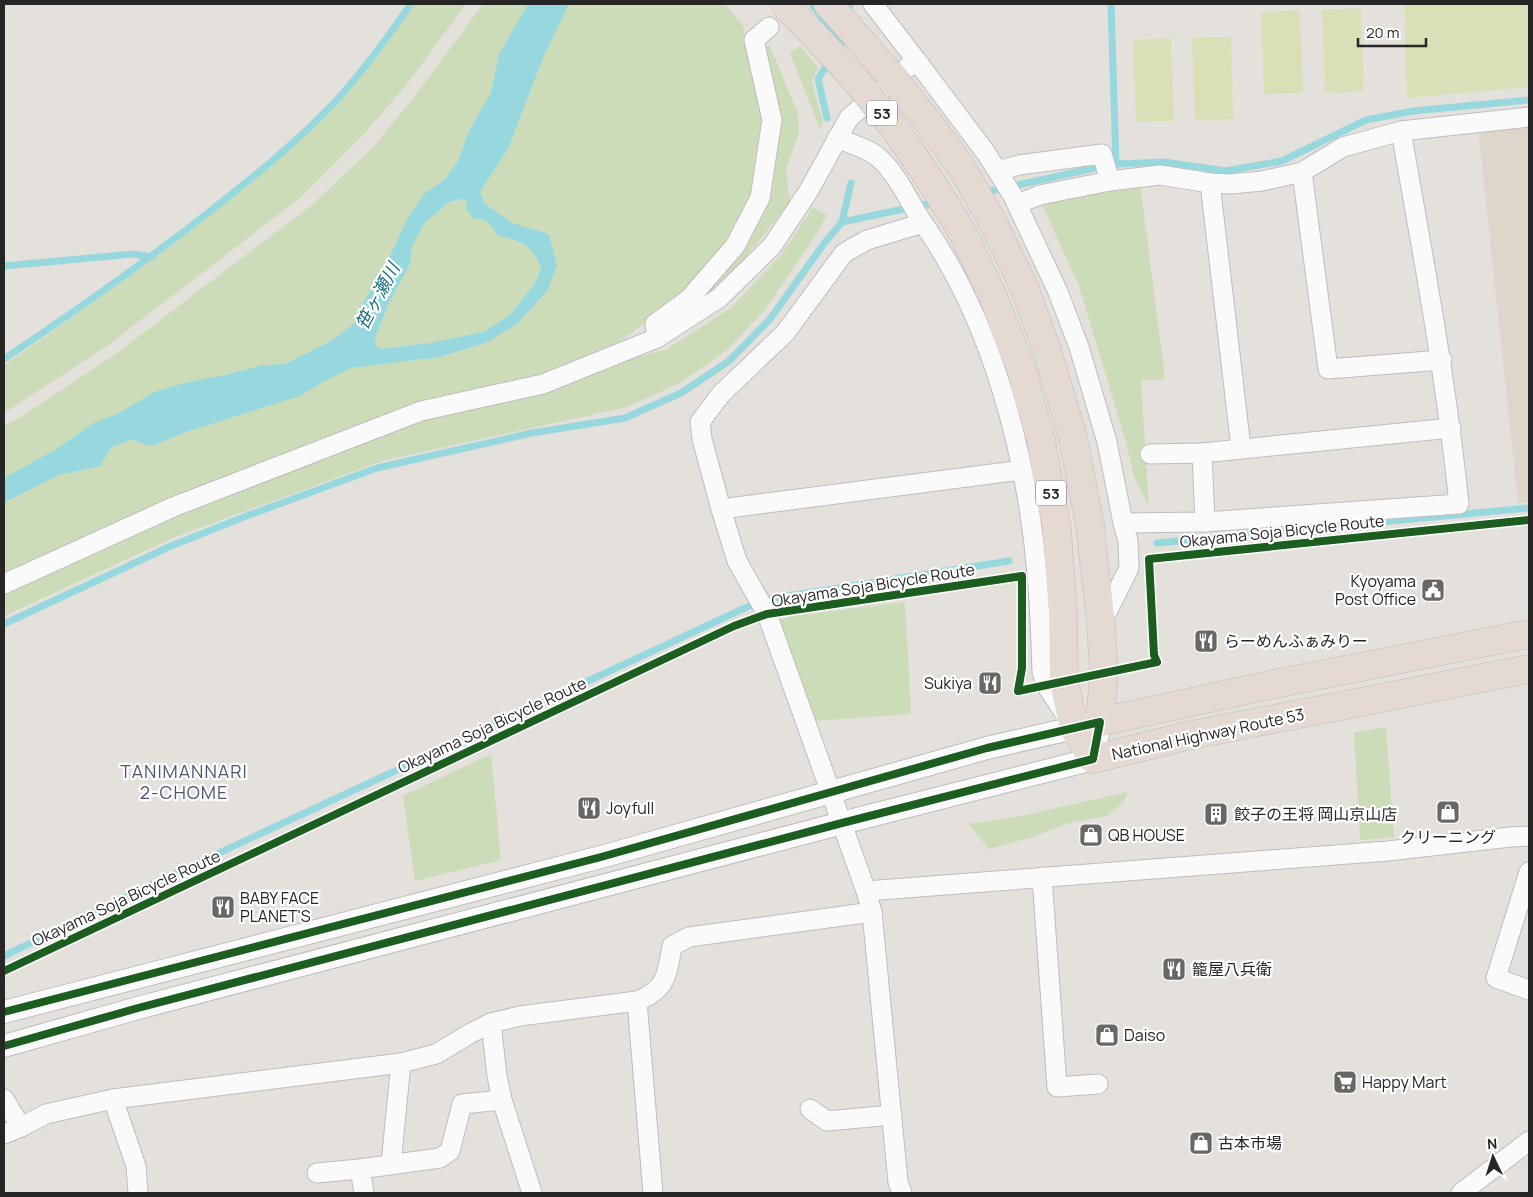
<svg xmlns="http://www.w3.org/2000/svg" width="1533" height="1197" font-family="Manrope,'Noto Sans JP',sans-serif">
	<rect width="100%" height="100%" fill="#e4e0dc"/>
	<path fill="#ded6cb" d="M 1529,122 L 1529,502 L 1518,503 L 1478,128 Z"/>
	<g fill="#ccdcb8">
		<path d="M 415,4 L 466,4 L 407,84 L 363,135 L 300,198 L 107,346 L 4,413 L 4,365 C 84,309 164,254 239,192 C 271,166 305,138 332,108 C 362,75 389,39 415,4 Z"/>
		<path d="M 483,4 L 528,4 L 499,54 L 491,92 L 468,133 L 458,161 L 445,179 L 425,193 L 381,274 L 362,304 L 357,321 L 333,340 L 285,364 L 263,365 L 154,392 L 117,414 L 93,423 L 58,448 L 4,478 L 4,426 L 21,417 L 114,355 L 312,205 L 374,146 L 418,92 Z"/>
		<path d="M 569,4 L 725,4 L 743,26 L 763,121 L 751,196 L 726,241 L 681,296 L 606,352 L 540,378 L 418,405 L 4,576 L 4,503 L 59,475 L 100,466 L 112,447 L 133,439 L 146,446 L 155,445 L 186,432 L 300,396 L 321,383 L 351,368 L 439,357 L 486,343 L 517,324 L 548,290 L 557,265 L 549,234 L 513,223 L 485,204 L 480,192 L 508,149 L 544,56 Z"/>
		<path d="M 764,46 L 770,46 L 798,114 L 799,133 L 786,170 L 790,202 L 742,262 L 707,297 L 705,293 L 767,202 Z"/>
		<path d="M 800,46 L 818,67 L 812,82 L 823,123 L 820,129 L 790,53 Z"/>
		<path d="M 1140,182 L 1165,379 L 1141,381 L 1149,507 L 1134,476 L 1125,438 L 1079,286 L 1040,200 Z"/>
		<path d="M 462,199 L 467,201 L 473,218 C 486,219 491,223 497,235 C 520,241 534,245 541,269 L 535,283 L 510,315 L 483,332 L 430,343 L 381,349 L 375,345 L 376,335 L 389,303 L 410,264 L 412,247 L 424,224 L 449,202 Z"/>
		<path d="M 813,207 L 827,215 L 809,246 L 763,312 L 727,350 L 678,384 L 627,407 L 382,461 L 175,537 L 4,616 L 4,592 L 174,513 L 423,417 L 667,349 L 731,308 L 782,254 Z"/>
		<path d="M 905,602 L 911,714 L 814,721 L 777,621 L 791,616 Z"/>
		<path d="M 1386,727 L 1394,837 L 1360,840 L 1354,733 Z"/>
		<path d="M 491,754 L 501,860 L 415,881 L 403,796 Z"/>
		<path d="M 1128,792 L 1124,801 L 1107,816 L 1065,824 L 1036,836 L 989,849 L 968,824 L 1021,816 Z"/>
	</g>
	<g fill="#d7e0b6">
		<path d="M 1404,4 L 1529,4 L 1529,87 L 1407,98 Z"/>
		<path d="M 1361,8 L 1364,91 L 1325,93 L 1322,10 Z"/>
		<path d="M 1300,10 L 1303,93 L 1264,94 L 1261,12 Z"/>
		<path d="M 1231,37 L 1233,119 L 1195,120 L 1192,38 Z"/>
		<path d="M 1171,38 L 1174,121 L 1136,122 L 1133,40 Z"/>
	</g>
	<path fill="#97d8df" fill-rule="evenodd" d="M 528,4 L 569,4 L 544,56 L 508,149 L 480,192 L 485,204 L 513,223 L 549,234 L 557,265 L 548,290 L 517,324 L 486,343 L 439,357 L 351,368 L 321,383 L 300,396 L 186,432 L 155,445 L 146,446 L 133,439 L 112,447 L 100,466 L 59,475 L 4,503 L 4,478 L 58,448 L 93,423 L 117,414 L 154,392 L 184,383 L 225,375 L 263,365 L 285,364 L 333,340 L 357,321 L 362,304 L 381,274 L 410,214 L 425,193 L 445,179 L 458,161 L 468,133 L 491,92 L 499,54 ZM 462,199 L 467,201 L 466,208 L 473,218 C 486,219 491,223 497,235 C 520,241 534,245 541,269 L 535,283 L 510,315 L 483,332 L 430,343 L 381,349 L 375,345 L 376,335 L 389,303 L 410,264 L 412,247 L 424,224 L 449,202 Z"/>
	<g fill="none" stroke-linecap="round" stroke-linejoin="round">
		<g stroke="#97d8df" stroke-width="7">
			<path d="M 812,4 L 841,43"/>
			<path d="M 1111,4 L 1116,164"/>
			<path d="M 847,16 L 850,4"/>
			<path d="M 827,118 L 818,79 L 830,60"/>
			<path d="M 982,193 L 1090,169 L 1116,164 L 1164,162 L 1226,171 L 1282,161 L 1366,120 L 1413,111 L 1529,100"/>
			<path d="M 842,222 L 937,202"/>
			<path d="M 4,266 L 133,254 L 152,257"/>
			<path d="M 4,359 C 74,312 143,264 209,212 C 251,179 292,146 329,108 C 360,76 385,40 411,4"/>
			<path d="M 1157,543 L 1529,508"/>
			<path d="M 4,624 L 171,546 L 249,515 L 377,468 L 532,433 L 625,418 L 681,393 L 729,361 L 770,319 L 823,245 L 842,222 L 851,183"/>
			<path d="M 4,956 L 146,887 L 762,600 L 1009,561"/>
		</g>
		<g stroke="#bebdbd" stroke-width="21">
			<g id="minor">
				<path d="M 916,60 L 986,153 L 1013,196 L 1058,292 L 1079,347 L 1107,442 L 1123,523 L 1128,541 L 1129,568 L 1101,624"/>
				<path d="M 837,138 C 850,144 868,148 879,158 C 898,175 909,202 923,223 L 867,240 L 844,253 L 785,333 L 721,394 L 700,422 L 702,439 L 721,509 L 737,561 L 767,614 L 866,891 L 872,912 L 898,1182 L 902,1193"/>
				<path d="M 998,171 L 1019,165 L 1102,154 L 1110,181"/>
				<path d="M 1302,172 L 1328,369 L 1442,360"/>
				<path d="M 1210,183 L 1241,448"/>
				<path d="M 1017,204 L 1040,195 L 1110,181 L 1160,175 L 1210,183 L 1231,184 L 1262,181 L 1302,172 L 1343,147 L 1401,131 L 1529,117"/>
				<path d="M 923,223 C 992,321 1027,455 1037,574 C 1040,606 1041,639 1042,672 L 1046,685 L 1067,717"/>
				<path d="M 657,338 L 655,324 L 689,299 L 735,246 L 760,198 L 772,120 L 754,40 L 769,27"/>
				<path d="M 1202,453 L 1205,522"/>
				<path d="M 1150,454 L 1202,453 L 1451,428"/>
				<path d="M 721,509 L 1022,470"/>
				<path d="M 1123,523 L 1205,522 L 1459,504 C 1446,378 1423,256 1401,131"/>
				<path d="M 4,584 L 173,507 L 421,411 L 543,384 L 657,338 L 719,298 L 772,246 L 808,192 L 849,118 L 916,60 L 873,4"/>
				<path d="M 1529,872 L 1496,978 L 1529,990"/>
				<path d="M 1042,877 L 1057,1087 L 1098,1084"/>
				<path d="M 866,891 L 1388,851 L 1510,837 L 1529,836"/>
				<path d="M 637,1001 L 653,1193"/>
				<path d="M 491,1023 L 497,1076 L 502,1100 L 532,1193"/>
				<path d="M 4,1099 L 21,1127"/>
				<path d="M 113,1099 L 136,1166 L 138,1193"/>
				<path d="M 810,1109 L 827,1121 L 892,1115"/>
				<path d="M 4,1134 L 21,1127 L 46,1114 L 113,1099 L 401,1063 L 436,1054 L 471,1033 L 491,1023 L 520,1016 L 637,1001 C 667,989 667,975 672,946 L 689,937 L 872,912"/>
				<path d="M 391,1164 L 401,1063"/>
				<path d="M 360,1169 L 364,1193"/>
				<path d="M 317,1173 L 360,1169 L 440,1158 L 450,1151 L 462,1104 L 502,1100"/>
				<path d="M 1461,1193 L 1529,1141"/>
			</g>
		</g>
		<g stroke="#bebdbd" stroke-width="24">
			<path id="tertiary" d="M 4,1012 L 601,857 L 987,748 L 1100,722 L 1093,759 L 842,823 L 138,1008 L 4,1046"/>
		</g>
		<g stroke="#bebcbb" stroke-width="29">
			<g id="trunk">
				<path d="M 992,221 L 1024,287 L 1047,350 L 1072,434 L 1090,525 L 1101,625 L 1104,673 L 1100,722 L 1279,683 L 1529,634"/>
				<path d="M 964,235 L 994,299 L 1020,366 L 1041,440 L 1057,530 L 1063,612 L 1064,681 L 1074,728 L 1093,759 L 1187,736 L 1529,669"/>
			</g>
		</g>
		<use href="#minor" stroke="#fbfafa" stroke-width="19"/>
		<use href="#tertiary" stroke="#fbfafa" stroke-width="22"/>
		<use href="#trunk" stroke="#e4dad3" stroke-width="28"/>
		<g stroke="#bebcbb" stroke-width="29" stroke-linecap="butt">
			<g id="trunk-bridge">
				<path d="M 784,4 C 809,30 834,55 857,82 C 898,129 932,181 964,235"/>
				<path d="M 828,4 C 875,55 919,107 959,164 C 971,182 981,202 992,221"/>
			</g>
		</g>
		<use href="#trunk-bridge" stroke="#e4dad3" stroke-width="28"/>
		<g stroke="#fff" stroke-width="11">
			<g id="cycleway">
				<path d="M 4,971 L 734,626 L 767,614 L 1022,576 L 1022,668 L 1018,691 L 1157,662 L 1154,655 L 1149,559 L 1529,520"/>
				<path d="M 4,1012 L 601,857 L 987,748 L 1100,722 L 1093,759 L 842,823 L 138,1008 L 4,1046"/>
			</g>
		</g>
		<use href="#cycleway" stroke="#1b5e20" stroke-width="8"/>
	</g>
	<defs>
		<g id="civic-square" transform="scale(1.25)"><rect x="-9" y="-9" width="18" height="18" rx="4" fill="#686766" stroke="#fff"/><path d="M-.6-6.5H3V-4.5H.6V-3L4-1V1h2V6H-6V1h2V-1L-.6-3ZM-1.2 2.5V6h2.4V2.5Z" fill="#fff"/></g>
		<g id="restaurant-square" transform="scale(1.25)"><rect x="-9" y="-9" width="18" height="18" rx="4" fill="#686766" stroke="#fff"/><path d="M-5-6h1v4h1v-4h1v4h1v-4h1v5L-1.5 .5V6h-2V.5L-5-1ZM5-6V6H3V1.5H1.5Q1.5-4 5-6Z" fill="#fff"/></g>
		<g id="shop-square" transform="scale(1.25)"><rect x="-9" y="-9" width="18" height="18" rx="4" fill="#686766" stroke="#fff"/><path d="M-5-2.5h2.3a2.7 3.5 0 0 1 5.4 0H5L5.5 6h-11ZM-1.5-2.5h3a1.5 2.3 0 0 0-3 0Z" fill="#fff"/></g>
		<g id="building-square" transform="scale(1.25)"><rect x="-9" y="-9" width="18" height="18" rx="4" fill="#686766" stroke="#fff"/><path d="M-4-6H4V6H1V3H-1V6H-4ZM-2.5-4.3h1.7v1.8h-1.7ZM.8-4.3h1.7v1.8H.8ZM-2.5-1h1.7V.8h-1.7ZM.8-1h1.7V.8H.8Z" fill="#fff"/></g>
		<g id="supermarket-square" transform="scale(1.25)"><rect x="-9" y="-9" width="18" height="18" rx="4" fill="#686766" stroke="#fff"/><path d="M-6-5.5h2.5l.6 2H6L4.5 2H-2.5L-4.4-4H-6ZM-1.5 3.2a1.3 1.3 0 1 0 .1 0ZM3 3.2a1.3 1.3 0 1 0 .1 0Z" fill="#fff"/></g>
	</defs>
	<g fill-rule="evenodd">
		<use href="#civic-square" x="1433" y="590"/>
		<use href="#restaurant-square" x="1206" y="641"/>
		<use href="#restaurant-square" x="990" y="683"/>
		<use href="#restaurant-square" x="589" y="808"/>
		<use href="#shop-square" x="1448" y="812"/>
		<use href="#building-square" x="1216" y="814"/>
		<use href="#shop-square" x="1091" y="835"/>
		<use href="#restaurant-square" x="223" y="907"/>
		<use href="#restaurant-square" x="1174" y="969"/>
		<use href="#shop-square" x="1107" y="1035"/>
		<use href="#supermarket-square" x="1345" y="1082"/>
		<use href="#shop-square" x="1201" y="1143"/>
	</g>
	<g text-anchor="middle" dominant-baseline="central" stroke-width="4.5" stroke-linejoin="round" paint-order="stroke">
		<g fill="#fff" stroke="#676767" stroke-width="1">
			<rect x="867" y="100.5" width="30" height="25" rx="4"/>
			<rect x="1036" y="480.5" width="30" height="25" rx="4"/>
		</g>
		<g font-size="15" font-weight="bold" fill="#262626">
			<text x="882" y="113">53</text>
			<text x="1051" y="493">53</text>
		</g>
		<g font-size="16" fill="#262626" stroke="#fff">
			<text transform="translate(1282 531) rotate(-6)">Okayama Soja Bicycle Route</text>
			<text transform="translate(873 585) rotate(-9)">Okayama Soja Bicycle Route</text>
			<text transform="translate(492 725) rotate(-25)">Okayama Soja Bicycle Route</text>
			<text transform="translate(1208 734) rotate(-12)">National Highway Route 53</text>
			<text transform="translate(126 898) rotate(-25)">Okayama Soja Bicycle Route</text>
		</g>
		<g font-size="16" fill="#262626" stroke="#fff" text-anchor="start">
			<text x="1416" y="581" text-anchor="end">Kyoyama<tspan x="1416" dy="18">Post Office</tspan></text>
			<text x="1224" y="641">らーめんふぁみりー</text>
			<text x="972" y="683" text-anchor="end">Sukiya</text>
			<text x="606" y="808">Joyfull</text>
			<text x="1234" y="814">餃子の王将 岡山京山店</text>
			<text x="1108" y="835">QB HOUSE</text>
			<text x="1448" y="837" text-anchor="middle">クリーニング</text>
			<text x="240" y="898">BABY FACE<tspan x="240" dy="18">PLANET'S</tspan></text>
			<text x="1192" y="969">籠屋八兵衛</text>
			<text x="1124" y="1035">Daiso</text>
			<text x="1362" y="1082">Happy Mart</text>
			<text x="1218" y="1143">古本市場</text>
		</g>
		<g font-size="18" font-style="italic" fill="#1a7186" stroke="#fff">
			<text transform="translate(377 296) rotate(-62)">笹ヶ瀬川</text>
		</g>
		<g font-size="18" letter-spacing="1" fill="#4c5871" stroke="#fff">
			<text x="184" y="771">TANIMANNARI<tspan x="184" dy="21">2-CHOME</tspan></text>
		</g>
	</g>
	<rect width="1533" height="1197" fill="none" stroke="#262626" stroke-width="10"/>
	<g transform="translate(1493 1157) rotate(356)" stroke="#ffffff" stroke-width="4" paint-order="stroke">
	<path d="M0-4L9 19L0 12L-9 19Z" fill="#262626"/>
	<text y="-8" font-size="14" font-weight="bold" text-anchor="middle" fill="#262626">N</text>
	</g>
	<path d="M1358 38v8h68v-8" fill="none" stroke="#262626" stroke-width="2.5"/>
	<text x="1366" y="38" font-size="15" fill="#262626" stroke="#ffffff" stroke-width="4" paint-order="stroke">20 m</text>
</svg>
